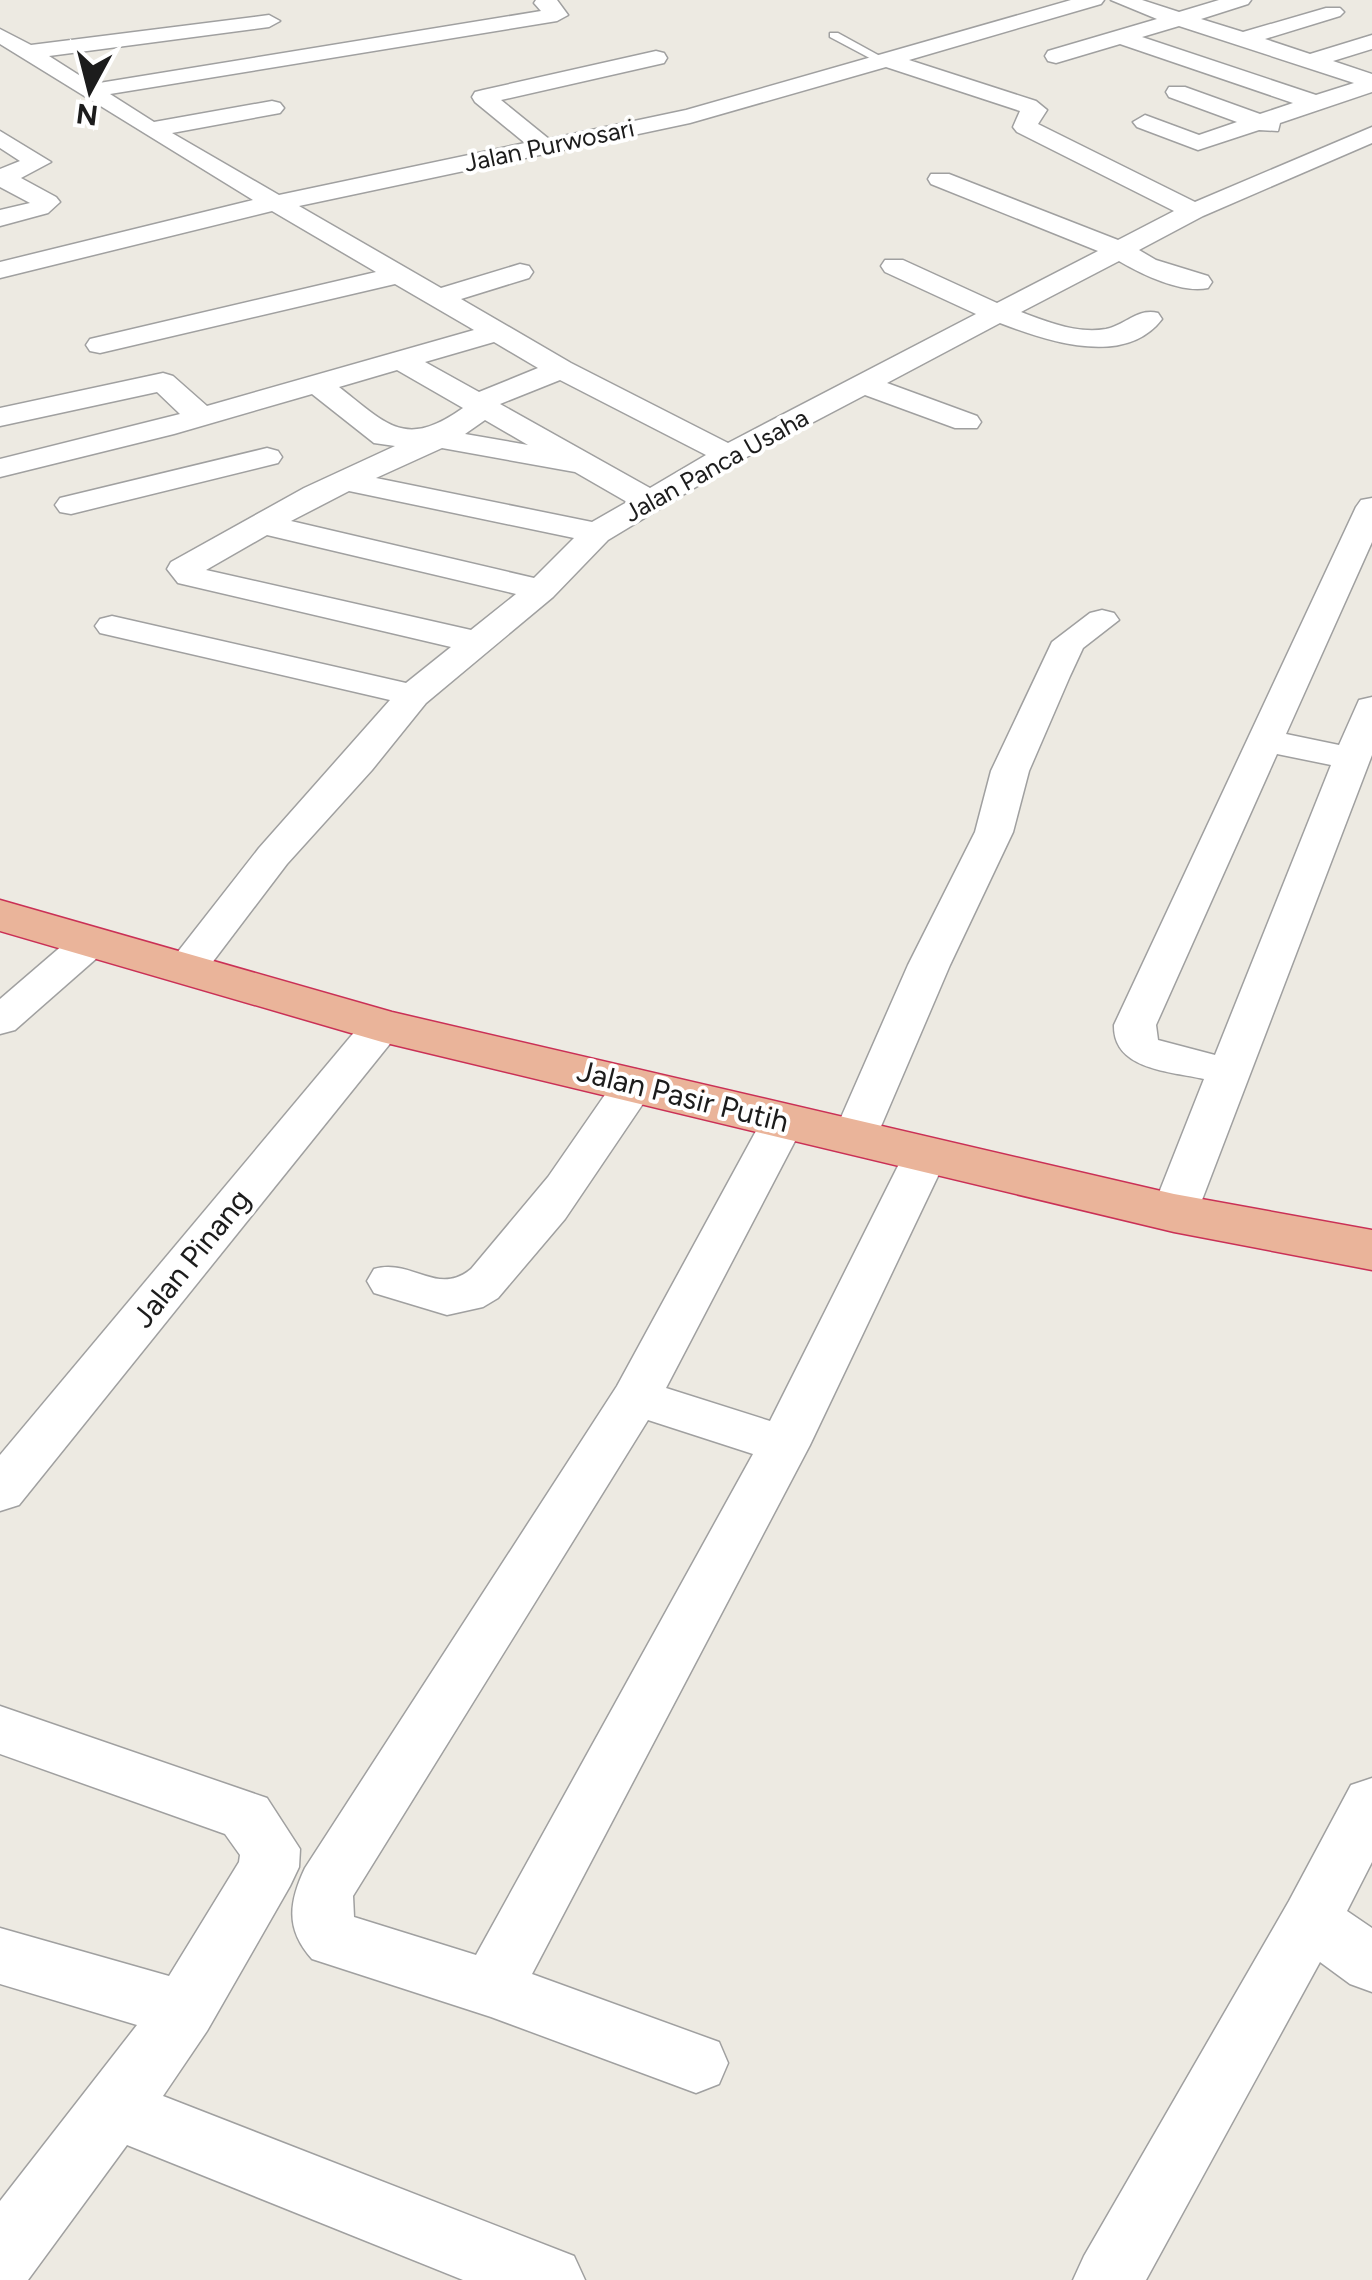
<svg xmlns="http://www.w3.org/2000/svg" width="1372" height="2280" font-family="Figtree,sans-serif">
	<rect width="100%" height="100%" fill="#edeae2"/>
	<g fill="none" stroke-linecap="round" stroke-linejoin="round">
		<g stroke="#a0a0a0" stroke-width="3">
			<path id="service" d="M 830,33 L 838,33 L 889,61 L 879,63 L 830,37 Z"/>
		</g>
		<g stroke="#a0a0a0" stroke-width="3">
			<g id="minor">
				<path d="M 536,0 L 557,0 L 568,15 L 557,21 L 110,94 L 154,122 L 272,101 L 280,103 L 284,108 L 280,113 L 172,133 L 279,195 L 525,143 L 475,102 L 472,97 L 475,92 L 483,90 L 656,51 L 664,53 L 667,58 L 664,63 L 501,100 L 549,139 L 686,110 L 1071,0 L 1104,0 L 1101,4 L 909,60 L 1036,101 L 1047,110 L 1038,124 L 1195,202 L 1372,127 L 1372,143 L 1203,216 L 1139,250 L 1156,260 L 1208,276 L 1212,282 L 1208,288 C 1182,294 1141,274 1119,261 L 1021,312 C 1048,322 1077,334 1106,329 C 1126,325 1137,308 1158,313 L 1162,319 C 1125,368 1046,341 1000,323 L 887,383 L 977,416 L 981,422 L 977,428 L 955,428 L 865,395 L 739,461 L 608,540 L 553,597 L 426,703 L 372,770 L 287,864 L 202,976 L 187,979 L 172,976 L 166,967 L 259,848 L 390,700 L 100,633 L 95,626 L 100,619 L 112,616 L 406,683 L 451,647 L 178,583 L 167,569 L 171,562 L 304,488 L 395,446 L 374,443 L 312,394 L 174,434 L 0,477 L 0,459 L 180,414 L 157,392 L 0,426 L 0,408 L 163,373 L 173,376 L 207,406 L 474,330 L 395,284 L 100,353 L 90,351 L 86,345 L 90,339 L 376,272 L 272,211 L 0,278 L 0,262 L 253,200 L 0,44 L 0,29 L 31,45 L 269,15 L 280,21 L 269,27 L 49,56 L 93,84 L 541,11 L 534,3 ZM 886,67 L 1020,111 L 1013,127 L 1017,132 L 1174,211 L 1118,240 L 949,174 L 931,174 L 928,179 L 931,184 L 1098,251 L 997,303 L 903,260 L 885,260 L 881,266 L 885,272 L 976,314 L 728,443 L 571,363 L 461,299 L 529,278 L 533,272 L 529,266 L 520,264 L 441,288 L 299,206 L 690,123 ZM 494,342 L 538,368 L 479,392 L 425,362 ZM 397,370 L 463,408 C 405,449 388,425 339,387 ZM 560,380 L 706,455 L 650,488 L 500,404 ZM 485,420 L 528,445 L 465,434 ZM 442,448 L 575,472 L 627,502 L 592,522 L 376,478 ZM 349,491 L 574,538 L 534,578 L 291,521 ZM 267,535 L 516,594 L 471,630 L 206,570 Z"/>
				<path d="M 1111,0 L 1142,0 L 1179,12 L 1219,0 L 1251,0 L 1248,4 L 1201,19 L 1243,32 L 1326,8 L 1340,8 L 1344,12 L 1340,16 L 1265,39 L 1310,54 L 1372,35 L 1372,49 L 1333,61 L 1372,74 L 1372,92 L 1280,123 L 1278,131 L 1259,130 L 1198,150 L 1137,127 L 1133,122 L 1145,115 L 1199,135 L 1237,122 L 1169,97 L 1166,92 L 1169,87 L 1185,87 L 1260,114 L 1293,103 L 1120,44 L 1056,63 L 1048,61 L 1045,56 L 1048,51 L 1157,19 ZM 1179,26 L 1354,83 L 1316,95 L 1142,37 Z"/>
				<path d="M 0,131 L 51,162 L 21,178 L 56,197 L 60,202 L 48,213 L 0,226 L 0,210 L 30,203 L 0,187 L 0,169 L 20,161 L 0,148 Z"/>
				<path d="M 267,448 L 278,451 L 282,457 L 278,463 L 71,514 L 60,512 L 55,505 L 60,498 Z"/>
				<path d="M 1372,498 L 1372,542 L 1286,734 L 1339,745 L 1359,700 L 1372,697 L 1372,755 L 1197,1213 L 1190,1224 L 1174,1229 L 1158,1224 L 1151,1213 L 1204,1079 C 1170,1071 1113,1070 1114,1025 L 1356,507 L 1361,500 ZM 1277,754 L 1331,765 L 1215,1055 L 1158,1040 L 1156,1025 Z"/>
				<path d="M 1102,610 L 1114,613 L 1119,620 L 1083,648 L 1070,676 L 1029,771 L 1013,832 L 950,965 L 876,1138 L 870,1148 L 854,1153 L 838,1148 L 832,1138 L 908,965 L 975,832 L 991,771 L 1052,642 L 1090,613 Z"/>
				<path d="M 92,929 L 106,932 L 112,941 L 106,950 L 15,1030 L 0,1034 L 0,999 L 78,932 Z"/>
				<path d="M 382,1013 L 397,1017 L 403,1026 L 397,1035 L 19,1505 L 0,1511 L 0,1455 L 367,1017 Z"/>
				<path d="M 635,1069 L 650,1073 L 657,1083 L 565,1219 L 498,1298 L 483,1307 L 447,1315 L 374,1293 L 367,1281 L 374,1269 C 412,1258 437,1297 471,1269 L 548,1177 L 620,1073 Z"/>
				<path d="M 784,1106 L 800,1110 L 806,1120 L 666,1388 L 770,1421 L 909,1144 L 925,1140 L 941,1144 L 948,1155 L 810,1445 L 532,1974 L 719,2042 L 728,2063 L 719,2084 L 696,2093 L 491,2017 L 312,1959 C 285,1929 289,1902 305,1868 L 617,1386 L 762,1120 L 768,1110 ZM 648,1420 L 753,1454 L 476,1955 L 354,1917 L 353,1896 Z"/>
				<path d="M 0,1706 L 267,1798 L 300,1849 L 299,1867 L 290,1886 L 207,2031 L 163,2096 L 574,2256 L 585,2280 L 463,2280 L 127,2145 L 28,2280 L 0,2280 L 0,2201 L 137,2025 L 0,1984 L 0,1928 L 169,1976 L 239,1862 L 240,1855 L 225,1834 L 0,1754 Z"/>
				<path d="M 1372,1778 L 1372,1862 L 1347,1911 L 1372,1928 L 1372,1992 L 1350,1984 L 1320,1962 L 1146,2280 L 1073,2280 L 1084,2256 L 1289,1901 L 1351,1785 Z"/>
			</g>
		</g>
		<g stroke="#ca3056" stroke-width="3">
			<path id="trunk" d="M 0,900 L 392,1012 L 1174,1194 L 1372,1230 L 1372,1270 L 1174,1232 L 382,1042 L 0,931 Z"/>
		</g>
		<use href="#service" fill="#fff" fill-rule="evenodd"/>
		<use href="#minor" fill="#fff" fill-rule="evenodd"/>
		<use href="#trunk" fill="#eab49a" fill-rule="evenodd"/>
	</g>
	<g text-anchor="middle" dominant-baseline="central" stroke-width="8" stroke-linejoin="round" paint-order="stroke">
		<g font-size="25" fill="#1c1c1c" stroke="#fff">
			<text transform="translate(549 145) rotate(-12)">Jalan Purwosari</text>
			<text transform="translate(716 465) rotate(-29)">Jalan Panca Usaha</text>
		</g>
		<g font-size="30" fill="#1c1c1c" stroke="#fff">
			<text transform="translate(683 1096) rotate(14)">Jalan Pasir Putih</text>
			<text transform="translate(191 1258) rotate(-51)">Jalan Pinang</text>
		</g>
	</g>
	<g transform="translate(90 90) rotate(187)" stroke="#ffffff" stroke-width="8" paint-order="stroke">
	<path d="M0-8L18 38L0 25L-18 38Z" fill="#1c1c1c"/>
	<text y="-15" font-size="28" font-weight="bold" text-anchor="middle" fill="#1c1c1c">N</text>
	</g>
</svg>
